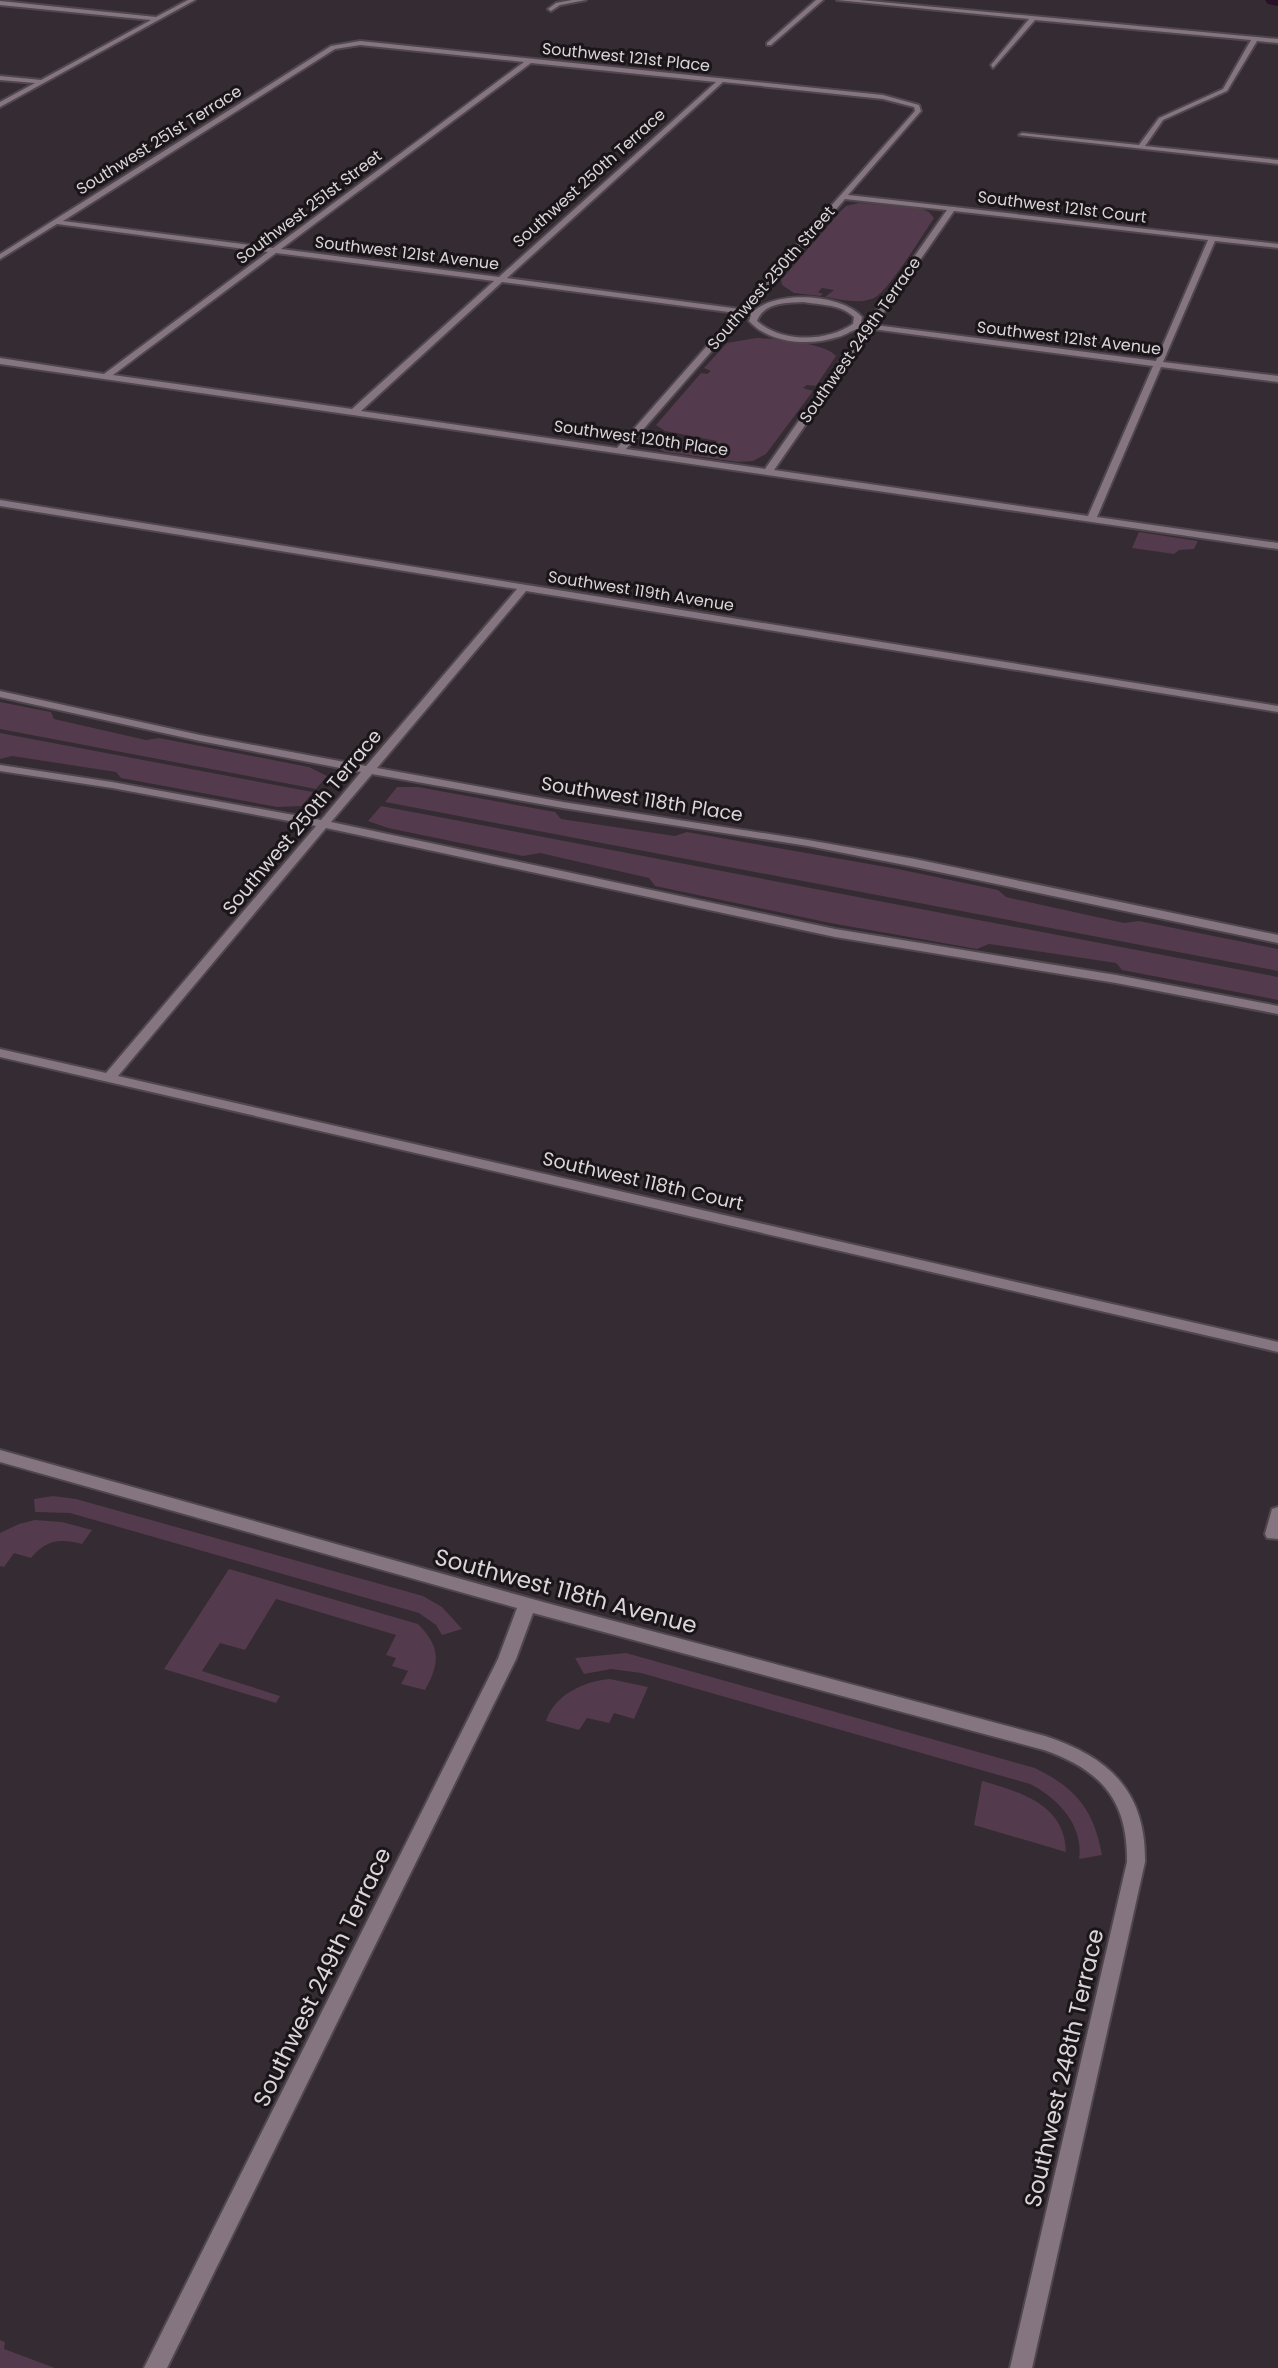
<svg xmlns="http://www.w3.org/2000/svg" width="1278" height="2368" font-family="Poppins,sans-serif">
	<rect width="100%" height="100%" fill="#352b32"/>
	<g fill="#533a4d">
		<path d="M 858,203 L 920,208 L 929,212 L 934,218 C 924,233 887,293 874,298 C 858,305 841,299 825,297 L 834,290 L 822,288 L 818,292 L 823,294 L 820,296 L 794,293 L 782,285 L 781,280 L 840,212 L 846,206 Z"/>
		<path d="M 756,338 C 773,338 827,343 836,356 L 816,386 L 807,385 L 803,388 L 813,391 L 766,454 L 753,461 L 738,462 L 665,452 L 646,443 L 648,439 L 662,437 L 713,447 L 717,441 L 665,431 L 656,425 L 701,373 L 707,374 L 711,371 L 704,368 L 727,343 Z"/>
		<path d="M 1139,532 L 1198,541 L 1194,549 L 1179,550 L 1174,554 L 1132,548 Z"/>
		<path d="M 0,702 L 51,712 L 54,719 L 146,740 L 159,738 L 309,767 L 327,776 L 316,789 L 0,729 Z"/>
		<path d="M 0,733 L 313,792 L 302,806 L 277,807 L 121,778 L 116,772 L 12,756 L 0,759 Z"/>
		<path d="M 397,787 L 418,787 L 555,812 L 561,819 L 675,836 L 687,832 L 898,869 L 998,890 L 1006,897 L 1124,923 L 1139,921 L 1278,949 L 1278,971 L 385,802 Z"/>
		<path d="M 381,806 L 1278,977 L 1278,1000 L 1122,970 L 1116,963 L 989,944 L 977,949 L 830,923 L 655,886 L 649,878 L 540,853 L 523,856 L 388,828 L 368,821 Z"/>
		<path d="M 53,1496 L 76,1499 L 423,1596 L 442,1607 L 462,1629 L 442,1635 L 436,1625 L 419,1613 L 70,1513 L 35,1512 L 34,1499 Z"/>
		<path d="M 35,1520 L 62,1522 L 92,1530 L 82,1544 C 59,1538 46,1540 31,1558 L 14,1553 L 4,1567 L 0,1566 L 0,1533 L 19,1524 Z"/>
		<path d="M 229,1569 L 418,1624 C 441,1647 440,1663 425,1690 L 401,1684 L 408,1671 L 392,1666 L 396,1658 L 386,1655 L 396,1635 L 276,1599 L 245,1650 L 220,1643 L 202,1671 L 280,1696 L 276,1703 L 164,1669 Z"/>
		<path d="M 626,1653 L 1035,1768 C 1076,1788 1094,1810 1102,1855 L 1079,1859 C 1084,1826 1058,1798 1030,1784 L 641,1673 L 611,1669 L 584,1674 L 575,1658 Z"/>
		<path d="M 610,1679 L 648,1687 L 634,1719 L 614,1713 L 609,1723 L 587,1718 L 579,1730 L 546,1721 C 555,1694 585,1681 610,1679 Z"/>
		<path d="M 982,1781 C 1020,1792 1065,1804 1066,1852 L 974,1825 Z"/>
		<path d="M 0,2340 L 5,2342 L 4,2349 L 55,2368 L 0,2368 Z"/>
	</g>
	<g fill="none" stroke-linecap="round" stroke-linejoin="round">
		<path fill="#2b1126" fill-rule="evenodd" d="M 1265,0 L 1278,0 L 1278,6 L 1268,4 Z"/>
		<g stroke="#50464d" stroke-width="4">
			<g id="minor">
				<path d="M 188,0 L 195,0 L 0,107 L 0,102 L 35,83 L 0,80 L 0,76 L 41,80 L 151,20 L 0,5 L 0,1 L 156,17 Z"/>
				<path d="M 572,0 L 586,0 L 560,5 L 551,11 L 548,9 L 556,3 Z"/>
				<path d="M 816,0 L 823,0 L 771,45 L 767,45 L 767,43 Z"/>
				<path d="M 837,0 L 859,0 L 1278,39 L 1278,43 L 1257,41 L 1227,91 L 1163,120 L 1145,146 L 1278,160 L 1278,164 L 1019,135 L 1022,133 L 1139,145 L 1159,118 L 1223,89 L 1251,40 L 1035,20 L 993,68 L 991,65 L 1029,19 Z"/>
				<path d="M 360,41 L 883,95 L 919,105 L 921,111 L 848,195 L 1278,244 L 1278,248 L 1215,241 L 1163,362 L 1278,376 L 1278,382 L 1161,367 L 1097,517 L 1278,543 L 1278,549 L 0,364 L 0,358 L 104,374 L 268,252 L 57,224 L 0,259 L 0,254 L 331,46 ZM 360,45 L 524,62 L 273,248 L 63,221 L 335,49 ZM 531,63 L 716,82 L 499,277 L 281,249 ZM 723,82 L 883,99 L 914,107 L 915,111 L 740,309 L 507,278 ZM 845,199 L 947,210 L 867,324 L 861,323 L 862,317 C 842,294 777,290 754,311 L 748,310 ZM 954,211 L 1208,240 L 1156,361 L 875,325 ZM 276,253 L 494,281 L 352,409 L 113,375 ZM 502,282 L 736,313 L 617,448 L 361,411 ZM 803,302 C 821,305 840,304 854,317 L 853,324 C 826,342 782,343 757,321 C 764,302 787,303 803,302 ZM 744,314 L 751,315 L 749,321 C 770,344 810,346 838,337 C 847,335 855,327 864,328 L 765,469 L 626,449 ZM 872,329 L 1153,366 L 1088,516 L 774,470 Z"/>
				<path d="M 0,500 L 1278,706 L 1278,712 L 526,591 L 377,768 L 563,802 L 808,840 L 915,859 L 1278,935 L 1278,943 L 915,867 L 808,846 L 563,808 L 372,774 L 331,822 L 835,929 L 1116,975 L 1278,1006 L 1278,1014 L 1116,983 L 835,937 L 326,828 L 118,1076 L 1278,1342 L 1278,1352 L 0,1057 L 0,1049 L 106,1073 L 316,826 L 112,788 L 0,771 L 0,765 L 112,782 L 321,820 L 361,772 L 200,741 L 0,697 L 0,691 L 200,735 L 366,766 L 517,589 L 0,506 Z"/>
				<path d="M 0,1450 L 554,1605 L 1045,1736 C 1109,1757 1146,1791 1145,1862 L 1032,2368 L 1010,2368 L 1127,1862 C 1128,1800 1101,1770 1044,1750 L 533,1613 L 516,1659 L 167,2368 L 144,2368 L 498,1659 L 517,1608 L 0,1462 Z"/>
				<path d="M 1278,1507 L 1278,1539 L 1267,1538 L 1265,1534 L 1272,1509 Z"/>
			</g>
		</g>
		<use href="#minor" fill="#847580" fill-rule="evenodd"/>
	</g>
	<g text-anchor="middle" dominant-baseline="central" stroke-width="6" stroke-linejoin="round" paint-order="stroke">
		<g font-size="16" fill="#dbd5d9" stroke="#191518">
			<text transform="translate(626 57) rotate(6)">Southwest 121st Place</text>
			<text transform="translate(159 140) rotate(-32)">Southwest 251st Terrace</text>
			<text transform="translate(589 178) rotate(-42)">Southwest 250th Terrace</text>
			<text transform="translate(309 207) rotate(-37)">Southwest 251st Street</text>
			<text transform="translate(1062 207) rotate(7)">Southwest 121st Court</text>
			<text transform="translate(407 253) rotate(7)">Southwest 121st Avenue</text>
			<text transform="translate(771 278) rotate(-49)">Southwest 250th Street</text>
			<text transform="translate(1069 338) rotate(7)">Southwest 121st Avenue</text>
			<text transform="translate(860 340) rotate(-55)">Southwest 249th Terrace</text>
			<text transform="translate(641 438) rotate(8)">Southwest 120th Place</text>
			<text transform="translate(641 591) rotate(9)">Southwest 119th Avenue</text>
		</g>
		<g font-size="19" fill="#dbd5d9" stroke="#191518">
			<text transform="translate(642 799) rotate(9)">Southwest 118th Place</text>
			<text transform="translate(302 822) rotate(-50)">Southwest 250th Terrace</text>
			<text transform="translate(643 1181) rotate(13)">Southwest 118th Court</text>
		</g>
		<g font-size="23" fill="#dbd5d9" stroke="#191518">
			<text transform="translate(566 1591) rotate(15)">Southwest 118th Avenue</text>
			<text transform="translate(322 1977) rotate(-64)">Southwest 249th Terrace</text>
			<text transform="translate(1064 2068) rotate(-77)">Southwest 248th Terrace</text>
		</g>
	</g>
</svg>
